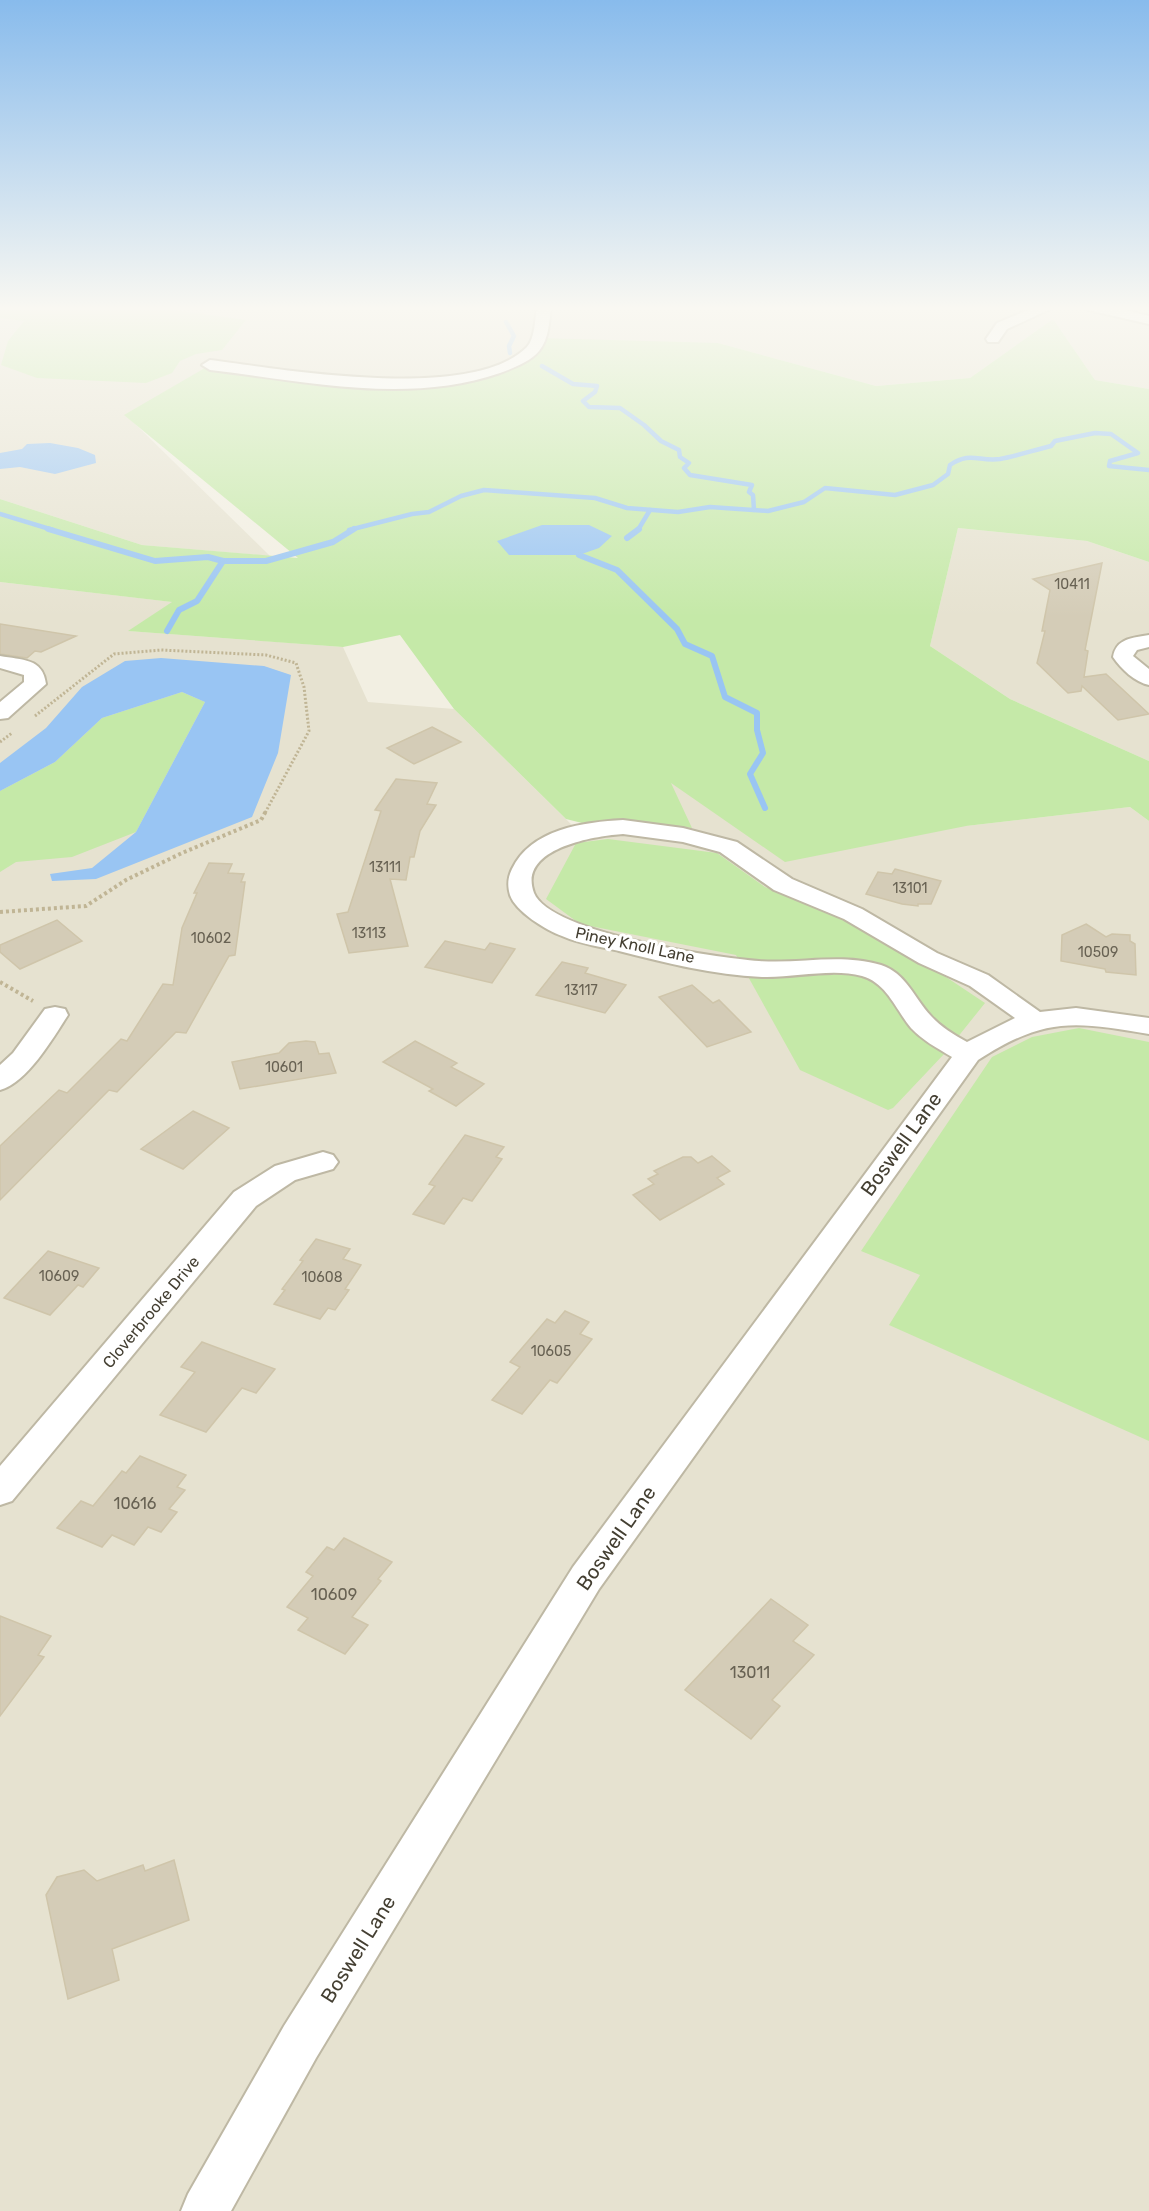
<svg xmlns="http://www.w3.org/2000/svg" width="1149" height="2211" font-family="Rubik,sans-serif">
	<rect width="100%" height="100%" fill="#f2efe2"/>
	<g fill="#e6e2d0">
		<path d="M 0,307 L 1149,307 L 1149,389 L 1095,380 L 1053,319 L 970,378 L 876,386 L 718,343 L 533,349 L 476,376 L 125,414 L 270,556 L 142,545 L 0,499 Z"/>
		<path d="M 958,528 L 1087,541 L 1149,562 L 1149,761 L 1010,699 L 930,646 Z"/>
		<path d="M 0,582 L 173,602 L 129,631 L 343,647 L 368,702 L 454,709 L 577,830 L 670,782 L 966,826 L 1130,807 L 1149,821 L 1149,2211 L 0,2211 Z"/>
	</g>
	<g fill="#c5e9a8">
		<path d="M 0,307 L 152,307 L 246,320 L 222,350 L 196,354 L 180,361 L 172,373 L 146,383 L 37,378 L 1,365 L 8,341 L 24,321 L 0,318 Z"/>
		<path d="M 1053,319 L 1095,380 L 1149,389 L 1149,562 L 1087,541 L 958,528 L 930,646 L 1010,699 L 1149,761 L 1149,821 L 1130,807 L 966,826 L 785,862 L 671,783 L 692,828 L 615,820 L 582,823 L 566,819 L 454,709 L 400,635 L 343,647 L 128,631 L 172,602 L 0,582 L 0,499 L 142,545 L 298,558 L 124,415 L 210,365 L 425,383 L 513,363 L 539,338 L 718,343 L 876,386 L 970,378 Z"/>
		<path d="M 182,692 L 205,702 L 136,832 L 72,857 L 16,862 L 0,872 L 0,791 L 55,762 L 102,718 Z"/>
		<path d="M 608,839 L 717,853 L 765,887 L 836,914 L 913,960 L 937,971 L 985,1003 L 945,1053 L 893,1108 L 888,1110 L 800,1070 L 736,955 L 580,924 L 546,899 L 576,843 Z"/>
		<path d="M 1079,1028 L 1149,1042 L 1149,1441 L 889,1325 L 920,1275 L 861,1251 L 992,1057 L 1032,1037 Z"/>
	</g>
	<g fill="#99c5f3">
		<path d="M 50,443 L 78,448 L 95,455 L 96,463 L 55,474 L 20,467 L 0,469 L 0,453 L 22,449 L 27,444 Z"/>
		<path d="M 542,525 L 589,525 L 612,536 L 599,548 L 579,555 L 509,555 L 497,541 Z"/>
		<path d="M 161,658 L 264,666 L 291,675 L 278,753 L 252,817 L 96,879 L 52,881 L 50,874 L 92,868 L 136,832 L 205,702 L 182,692 L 102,718 L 55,762 L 0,791 L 0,763 L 46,728 L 82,687 L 125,661 Z"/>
	</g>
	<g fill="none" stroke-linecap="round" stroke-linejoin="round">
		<g stroke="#99c5f3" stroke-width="4.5">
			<path d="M 506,322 L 514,336 L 509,346 L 510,353"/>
			<path d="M 542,366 L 573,384 L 597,386 L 595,392 L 583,401 L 589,407 L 620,408 L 644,425 L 661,441 L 679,450 L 680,457 L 689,463 L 684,468 L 690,475 L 752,485 L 749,492 L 753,495 L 754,510"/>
			<path d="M 0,514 L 53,530"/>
			<path d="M 349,530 L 412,514 L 429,512 L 461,496 L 484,490 L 595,498 L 627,508 L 678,512 L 710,507 L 768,511 L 804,502 L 825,488 L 895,495 L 933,485 L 948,474 L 950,465 C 970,451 979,462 1000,459 C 1017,456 1034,450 1051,446 L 1055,441 L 1095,433 L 1111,434 L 1138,453 L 1110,461 L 1109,466 L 1149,470"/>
			<path d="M 638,530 L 650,510"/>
		</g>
		<g stroke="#99c5f3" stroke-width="6">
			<path d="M 48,529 L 155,561 L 208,557 L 223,561 L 266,561 L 333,542 L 354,529"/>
			<path d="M 627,538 L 639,529"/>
			<path d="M 579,555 L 617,570 L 677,629 L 685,644 L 712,656 L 725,697 L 757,713 L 757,730 L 763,753 L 750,774 L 765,808"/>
			<path d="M 167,631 L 179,610 L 197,601 L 223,561"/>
		</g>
	</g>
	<g fill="#d4ccb7" stroke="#cfc5aa" stroke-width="1.5">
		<path d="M 1102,563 L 1085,650 L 1088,651 L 1084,677 L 1106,674 L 1149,714 L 1118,720 L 1082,686 L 1081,691 L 1068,693 L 1037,663 L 1045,631 L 1042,631 L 1050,590 L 1033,579 Z"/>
		<path d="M 0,624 L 76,636 L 41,652 L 35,651 L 27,658 L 0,654 Z"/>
		<path d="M 432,727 L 461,742 L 414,764 L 387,748 Z"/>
		<path d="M 396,779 L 437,783 L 427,804 L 436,805 L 420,831 L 414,857 L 410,857 L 406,880 L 390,879 L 408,946 L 349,953 L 337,914 L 348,912 L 381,811 L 375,810 Z"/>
		<path d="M 209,863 L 232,864 L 228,873 L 244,874 L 241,882 L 245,882 L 235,955 L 229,956 L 186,1033 L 176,1032 L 117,1092 L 109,1090 L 0,1200 L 0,1146 L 59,1090 L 67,1093 L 121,1039 L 127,1041 L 163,984 L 173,985 L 182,928 L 197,893 L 194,893 Z"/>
		<path d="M 895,869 L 941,881 L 931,904 L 918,904 L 918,906 L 902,904 L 866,894 L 878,872 L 892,874 Z"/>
		<path d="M 57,920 L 82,941 L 20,969 L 0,952 L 0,945 Z"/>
		<path d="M 1086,924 L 1106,937 L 1112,934 L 1130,935 L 1130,941 L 1135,944 L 1136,975 L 1106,972 L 1105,969 L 1061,961 L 1062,935 Z"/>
		<path d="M 445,941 L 485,950 L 490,943 L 515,949 L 492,983 L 425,967 Z"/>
		<path d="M 562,962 L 588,968 L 585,973 L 626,985 L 605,1013 L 536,995 Z"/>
		<path d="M 692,985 L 713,1003 L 719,1000 L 751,1032 L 707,1047 L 659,997 Z"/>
		<path d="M 306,1041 L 315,1042 L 319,1054 L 329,1053 L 336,1073 L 240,1089 L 232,1062 L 279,1053 L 289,1043 Z"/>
		<path d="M 415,1041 L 457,1063 L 451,1067 L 484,1084 L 456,1106 L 429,1091 L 433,1089 L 383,1062 Z"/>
		<path d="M 193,1111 L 229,1128 L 183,1169 L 141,1149 Z"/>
		<path d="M 465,1135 L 504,1147 L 496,1157 L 502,1159 L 472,1201 L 463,1198 L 444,1224 L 413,1214 L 435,1186 L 429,1184 Z"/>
		<path d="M 712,1156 L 730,1171 L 717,1178 L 724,1184 L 660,1220 L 633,1195 L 654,1184 L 648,1179 L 658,1174 L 654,1171 L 683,1157 L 691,1157 L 698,1163 Z"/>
		<path d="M 316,1239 L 350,1249 L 343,1259 L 361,1265 L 345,1289 L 349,1290 L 335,1310 L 328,1308 L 320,1319 L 274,1304 L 285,1290 L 282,1289 L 303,1261 L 300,1260 Z"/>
		<path d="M 48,1251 L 99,1268 L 83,1287 L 78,1285 L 50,1315 L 4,1298 Z"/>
		<path d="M 565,1311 L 589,1322 L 580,1334 L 592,1339 L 557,1383 L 550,1380 L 522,1414 L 492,1400 L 520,1367 L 510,1362 L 547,1319 L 555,1323 Z"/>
		<path d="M 202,1342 L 275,1369 L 256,1393 L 242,1388 L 206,1432 L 160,1415 L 195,1372 L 181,1367 Z"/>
		<path d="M 140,1456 L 186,1475 L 177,1487 L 185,1490 L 169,1509 L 177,1512 L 161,1532 L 148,1527 L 134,1545 L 112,1535 L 102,1547 L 57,1528 L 81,1501 L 93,1506 L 122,1471 L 126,1473 Z"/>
		<path d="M 344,1538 L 392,1562 L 378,1579 L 381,1581 L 352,1617 L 368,1625 L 345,1654 L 298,1630 L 308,1618 L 287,1607 L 313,1576 L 306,1572 L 327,1547 L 334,1550 Z"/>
		<path d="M 771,1599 L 808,1625 L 793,1641 L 814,1655 L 772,1700 L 780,1706 L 751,1739 L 685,1690 Z"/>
		<path d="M 0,1616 L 51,1636 L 38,1655 L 44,1657 L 0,1716 Z"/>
		<path d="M 174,1860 L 189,1920 L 112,1949 L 119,1980 L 68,1999 L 46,1895 L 57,1877 L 84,1870 L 97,1881 L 143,1865 L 145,1871 Z"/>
	</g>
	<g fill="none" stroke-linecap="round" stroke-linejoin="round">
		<g stroke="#beb8a4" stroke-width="4">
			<g id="street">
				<path d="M 537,307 L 551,307 C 549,322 549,339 539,351 C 530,362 513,368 500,373 C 408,405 304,381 210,370 L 202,365 L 210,360 C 282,369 472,403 527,347 C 535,338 535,319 537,307 Z"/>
				<path d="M 1035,307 L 1055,307 L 1007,329 L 998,342 L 988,342 L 986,339 L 997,323 Z"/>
				<path d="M 1086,307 L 1113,307 L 1149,316 L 1149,324 L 1088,310 Z"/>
				<path d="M 1149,635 L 1149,647 L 1137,650 L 1133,656 L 1149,669 L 1149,685 C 1135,682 1121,669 1113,657 C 1116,638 1133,638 1149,635 Z"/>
				<path d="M 0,656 C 22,660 43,658 46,684 L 8,718 L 0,719 L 0,702 L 24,682 L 24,675 L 0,668 Z"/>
				<path d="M 623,820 L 683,828 L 737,842 L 792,879 L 862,909 L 937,953 L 988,975 L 1040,1012 L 1076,1008 L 1149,1018 L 1149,1034 C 1073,1021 1045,1017 978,1060 L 599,1589 L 316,2058 L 231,2211 L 181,2211 L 188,2194 L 284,2026 L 573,1567 L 952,1057 C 937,1048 922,1040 911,1028 C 896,1010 887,983 862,976 C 831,968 795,978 762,977 C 714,975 666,963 619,951 C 601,947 580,944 562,936 C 546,930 516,912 510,895 C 507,885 508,877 512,869 C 531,829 584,822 623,820 ZM 623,834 L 683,842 L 720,852 L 774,890 L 844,919 L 919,963 L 970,986 L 1015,1018 L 967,1042 C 954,1035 941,1027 931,1016 C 914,998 906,973 881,965 C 840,953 801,964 759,961 C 717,958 550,933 534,893 C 517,848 595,836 623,834 Z"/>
				<path d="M 55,1007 L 65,1009 L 68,1015 C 53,1038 27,1083 0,1090 L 0,1065 L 13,1053 L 45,1009 Z"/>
				<path d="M 323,1152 L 333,1155 L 338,1162 L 333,1169 L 295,1180 L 256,1206 L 12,1501 L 0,1505 L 0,1466 L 234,1192 L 275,1166 Z"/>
			</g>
		</g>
		<g stroke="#c0b595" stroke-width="3" stroke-dasharray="2 2" stroke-linecap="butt">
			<path d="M 35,716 L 114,654 L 161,650 L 266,655 L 296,663 L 304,687 L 309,731 L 265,813"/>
			<path d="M 0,742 L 12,733"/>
		</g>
		<g stroke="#c0b595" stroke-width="4" stroke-dasharray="3 3" stroke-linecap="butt">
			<path d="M 0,912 L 86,906 L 126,880 L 182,853 L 261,820 L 266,811"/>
			<path d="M 0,982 L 33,1001"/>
		</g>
		<use href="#street" fill="#fff" fill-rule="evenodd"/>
	</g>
	<linearGradient id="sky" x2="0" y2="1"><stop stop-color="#88bbec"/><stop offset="0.5" stop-color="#f9f8f2"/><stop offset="1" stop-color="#f9f8f2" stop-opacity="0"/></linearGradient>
	<rect width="1149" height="617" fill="url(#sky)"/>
	<g text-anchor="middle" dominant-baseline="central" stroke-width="6" stroke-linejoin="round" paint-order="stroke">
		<g font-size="14" fill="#686253">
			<text x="1072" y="584">10411</text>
			<text x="385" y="867">13111</text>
			<text x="910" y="888">13101</text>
			<text x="369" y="933">13113</text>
			<text x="211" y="938">10602</text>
			<text x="1098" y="952">10509</text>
			<text x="581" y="990">13117</text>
			<text x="284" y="1067">10601</text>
			<text x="59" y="1276">10609</text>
			<text x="322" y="1277">10608</text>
			<text x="551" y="1351">10605</text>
		</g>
		<g font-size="16" fill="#443f32" stroke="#fff">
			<text transform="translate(635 945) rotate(12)">Piney Knoll Lane</text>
			<text transform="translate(151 1312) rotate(-50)">Cloverbrooke Drive</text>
		</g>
		<g font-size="16" fill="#686253">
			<text x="135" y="1503">10616</text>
			<text x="334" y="1594">10609</text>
			<text x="750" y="1672">13011</text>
		</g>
		<g font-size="20" fill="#443f32" stroke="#fff">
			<text transform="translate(901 1144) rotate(-54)">Boswell Lane</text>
			<text transform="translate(616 1538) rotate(-55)">Boswell Lane</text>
			<text transform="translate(358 1949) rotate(-58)">Boswell Lane</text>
		</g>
	</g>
</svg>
